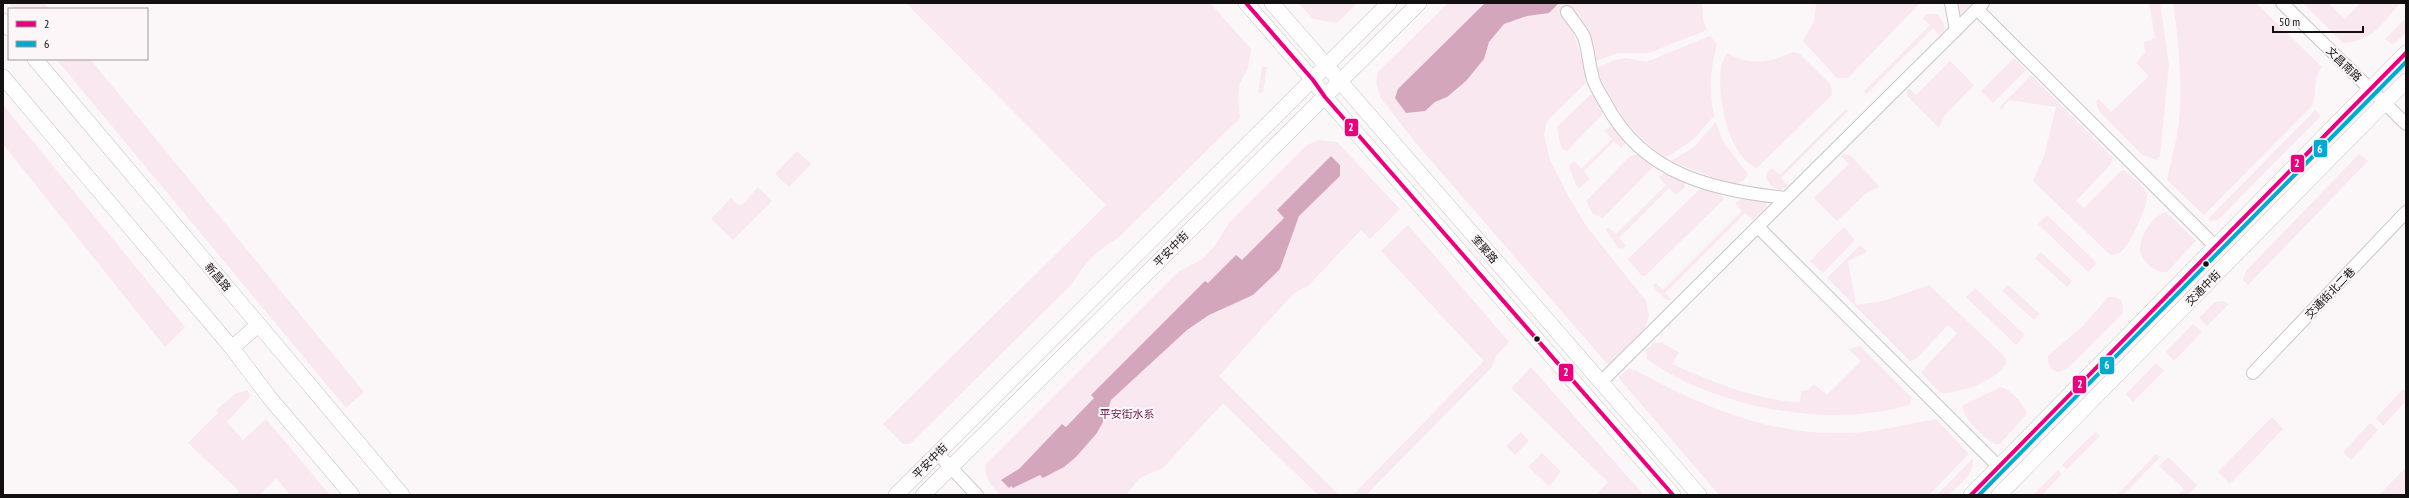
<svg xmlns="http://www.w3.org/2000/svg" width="2409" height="498" font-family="'PT Sans Narrow','Noto Sans SC',sans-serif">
	<rect width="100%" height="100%" fill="#fbf7f9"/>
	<g fill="#fae8f0">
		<path d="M 9,3 L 44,3 L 49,9 L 14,9 Z"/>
		<path d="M 906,3 L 1210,3 L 1251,49 L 1248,68 L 1240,83 L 1238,96 L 1240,118 L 1118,238 C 1097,250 1085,263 1072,284 L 910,444 L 903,444 L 883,424 L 1106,205 Z"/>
		<path d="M 1298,3 L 1357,3 L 1337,23 L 1313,19 Z"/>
		<path d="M 1448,3 L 1702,3 L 1703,19 L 1707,30 L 1649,53 L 1618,53 L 1596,61 L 1587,29 L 1580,15 L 1566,23 L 1573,31 L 1587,75 L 1585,84 L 1547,121 L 1544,134 L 1550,160 L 1571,201 L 1587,227 L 1646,301 L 1649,315 L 1645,328 L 1609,366 L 1415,142 L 1380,97 L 1376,83 L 1378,72 Z"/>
		<path d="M 1816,3 L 1919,3 L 1919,4 L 1848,78 L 1837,78 L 1803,41 L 1814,21 Z"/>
		<path d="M 1955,3 L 1973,3 L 1961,13 L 1958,13 Z"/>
		<path d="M 2149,3 L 2160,3 L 2169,65 L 2160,156 L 2156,160 L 2141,154 L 2099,111 L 2096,102 L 2099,99 L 2111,112 L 2149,76 L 2136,63 L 2145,53 L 2144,42 L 2155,38 Z"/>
		<path d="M 2173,3 L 2256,3 L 2322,67 C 2312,81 2318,91 2312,106 L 2204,215 L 2167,180 C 2170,165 2174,150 2177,135 C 2184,97 2179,41 2173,3 Z"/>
		<path d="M 2303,3 L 2328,3 L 2345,19 L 2360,3 L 2400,3 C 2382,24 2373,41 2343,43 Z"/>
		<path d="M 1928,14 L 1937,14 C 1942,19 1946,24 1944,31 L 1940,35 L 1933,28 L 1866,94 L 1864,91 L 1930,25 L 1923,18 Z"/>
		<path d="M 2406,18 L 2406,32 L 2393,45 L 2385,39 Z"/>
		<path d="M 1710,36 L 1717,44 C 1710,71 1709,89 1714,116 L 1694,139 L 1666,158 C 1630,132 1614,108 1596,68 L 1615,60 L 1627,58 L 1646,62 Z"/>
		<path d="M 1793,52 L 1800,54 L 1831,85 L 1832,95 L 1757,168 C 1727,156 1717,95 1721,67 C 1722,62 1725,57 1727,53 C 1750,66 1770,63 1793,52 Z"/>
		<path d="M 2014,58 L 2026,70 L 1993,103 L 1981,91 Z"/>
		<path d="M 56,59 L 90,59 L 364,392 L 346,408 Z"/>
		<path d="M 1950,61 L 1974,85 L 1945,115 L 1939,128 L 1907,96 L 1907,90 L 1909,88 L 1916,95 Z"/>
		<path d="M 1262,67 L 1267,67 L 1263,92 L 1258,93 Z"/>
		<path d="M 2031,75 L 2113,158 L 2111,164 L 2076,201 L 2084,208 L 2121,171 L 2124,170 C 2132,177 2144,185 2147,195 C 2149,204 2130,244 2122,251 C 2119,254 2115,254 2111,255 L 2106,251 L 2033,181 L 2044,156 L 2056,107 L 2009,100 L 2001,110 L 1999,108 Z"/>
		<path d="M 1593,94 L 1596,95 L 1603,109 L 1602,115 L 1567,151 L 1561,148 L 1557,127 L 1589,96 Z"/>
		<path d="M 3,105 L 185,327 L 165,347 L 3,144 Z"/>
		<path d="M 1846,109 L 1848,111 L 1781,178 L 1788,186 L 1780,190 L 1772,187 L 1766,178 L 1768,172 L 1772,168 L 1780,175 Z"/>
		<path d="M 2315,110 L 2321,116 L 2218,220 L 2211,221 L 2208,219 Z"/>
		<path d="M 1716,122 L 1723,142 L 1748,174 L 1744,180 L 1734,186 L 1671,161 L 1694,147 Z"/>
		<path d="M 1611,126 L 1626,142 L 1621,148 L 1614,141 L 1584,171 L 1590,179 L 1579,188 L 1576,185 L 1569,166 L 1574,161 L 1581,169 L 1612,139 L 1604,131 Z"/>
		<path d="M 1319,140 L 1337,142 L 1400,209 L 1370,239 L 1361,230 L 1309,285 L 1293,294 L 1219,376 L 1339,495 L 1318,495 L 1223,403 L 1163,468 L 1140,478 L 1126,495 L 1001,495 C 991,485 983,479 986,464 L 1179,271 L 1201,260 L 1214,247 L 1229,223 L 1307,145 Z"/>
		<path d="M 797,151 L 811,164 L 789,187 L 775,174 Z"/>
		<path d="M 1638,154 L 1653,167 L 1603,218 L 1593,214 L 1586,201 L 1630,156 Z"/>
		<path d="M 1843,154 L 1850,155 L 1880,187 L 1866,193 L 1837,221 L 1814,198 L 1849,164 L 1841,156 Z"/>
		<path d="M 2359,154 L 2368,161 L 2248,285 L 2243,280 L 2246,271 Z"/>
		<path d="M 1664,173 L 1684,180 L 1685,187 L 1676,195 L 1669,188 L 1619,238 L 1626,246 L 1622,249 L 1618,248 L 1606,230 L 1608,227 L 1616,234 L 1666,185 L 1659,177 Z"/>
		<path d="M 758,187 L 772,201 L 733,240 L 711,219 L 731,198 L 738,205 L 743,204 Z"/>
		<path d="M 1705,188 L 1720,194 L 1724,199 L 1646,275 L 1642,276 L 1628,259 L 1699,190 Z"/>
		<path d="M 1742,199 L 1765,201 L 1767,207 L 1753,220 L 1745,213 L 1665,293 L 1672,300 L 1667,300 L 1656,291 L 1653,285 L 1656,283 L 1663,290 L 1742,211 L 1735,203 Z"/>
		<path d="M 2166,212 L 2196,241 L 2167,272 C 2158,275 2141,261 2140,251 C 2139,236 2153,215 2166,212 Z"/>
		<path d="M 2047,215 L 2097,263 L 2088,272 L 2038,224 Z"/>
		<path d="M 1408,225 L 1509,342 L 1496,356 L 1491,368 L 1366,495 L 1353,495 L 1484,361 L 1381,251 Z"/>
		<path d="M 1844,227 L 1855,240 L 1823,273 L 1810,261 Z"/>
		<path d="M 1860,245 L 1867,252 L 1848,261 L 1856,305 L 1883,301 L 1929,285 L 2003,355 L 2007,361 C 2002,379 1959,394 1941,393 L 1922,374 L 1922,371 L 1957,333 L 1948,325 L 1916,359 L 1910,361 L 1827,278 Z"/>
		<path d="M 2041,252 L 2072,281 L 2067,287 L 2035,258 Z"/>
		<path d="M 2008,285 L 2040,314 L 2034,320 L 2002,291 Z"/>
		<path d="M 1975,288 L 2025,335 L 2016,345 L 1966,297 Z"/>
		<path d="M 2108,297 L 2115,297 L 2122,301 L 2123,313 L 2068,368 L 2058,372 C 2050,369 2047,365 2048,356 L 2083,326 Z"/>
		<path d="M 2224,301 L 2229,304 L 2207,326 L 2199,318 L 2215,302 Z"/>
		<path d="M 2193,324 L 2202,332 L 2174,361 L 2166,352 Z"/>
		<path d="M 1653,343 L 1662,343 L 1679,352 L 1672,364 C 1711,381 1757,401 1800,402 L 1801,391 L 1808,390 L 1814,384 L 1827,395 L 1861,361 L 1848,349 L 1860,346 L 1912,398 L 1909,405 C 1829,429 1714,408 1647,359 L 1646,350 Z"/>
		<path d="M 2156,363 L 2164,371 L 2133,402 L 2126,394 Z"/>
		<path d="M 1531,367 L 1642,493 L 1641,495 L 1596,495 L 1608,482 L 1511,388 Z"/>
		<path d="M 1628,369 L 1635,370 C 1702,407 1774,437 1852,433 C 1880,431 1909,424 1936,419 L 1969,454 L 1929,495 L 1719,495 L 1618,377 Z"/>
		<path d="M 2001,387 C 2011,390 2024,404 2027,414 L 2000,444 L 1995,444 C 1986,440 1960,416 1963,405 Z"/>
		<path d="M 2403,389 L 2406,391 L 2406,401 L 2383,426 L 2376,418 Z"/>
		<path d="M 247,390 L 251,396 L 227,422 L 243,440 L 266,419 L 330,495 L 290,495 L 276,478 L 260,495 L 236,495 L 239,491 L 188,443 L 218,413 L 216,410 L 235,394 Z"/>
		<path d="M 2272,417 L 2283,429 L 2230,484 L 2218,472 Z"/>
		<path d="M 2370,423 L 2378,430 L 2351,460 L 2343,452 Z"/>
		<path d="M 1521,432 L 1529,441 L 1515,455 L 1506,446 Z"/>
		<path d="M 2095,432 L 2100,436 L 2067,469 L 2062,465 Z"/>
		<path d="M 1542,453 L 1561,472 L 1549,486 L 1528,467 Z"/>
		<path d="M 2156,454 L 2160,457 L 2123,495 L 2117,495 Z"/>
		<path d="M 2168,457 L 2197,485 L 2188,495 L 2178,495 L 2184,489 L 2159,466 Z"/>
		<path d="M 1973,458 C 1975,474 1959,485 1949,495 L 1937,495 Z"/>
		<path d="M 2406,467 L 2404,495 L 2379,495 Z"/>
		<path d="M 2058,470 L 2062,474 L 2042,495 L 2033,495 Z"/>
	</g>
	<g fill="#d4a6bc">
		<path d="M 1485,3 L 1559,3 L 1549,13 L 1527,16 L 1504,24 L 1489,42 L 1484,59 L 1466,81 L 1447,97 L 1435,102 L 1425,111 L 1406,113 L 1395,98 L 1398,89 Z"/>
		<path d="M 1331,156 L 1340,165 L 1340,176 L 1299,216 L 1280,269 L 1273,276 L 1253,295 L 1209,315 L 1187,330 L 1111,400 L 1106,416 L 1097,433 L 1076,457 L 1064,467 L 1043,478 L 1040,475 L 1013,488 L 1011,486 L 1009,488 L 1001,480 L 1019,469 L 1062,424 L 1066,427 L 1094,398 L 1091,395 L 1205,281 L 1208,283 L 1236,255 L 1242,260 L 1284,218 L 1277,210 Z"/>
	</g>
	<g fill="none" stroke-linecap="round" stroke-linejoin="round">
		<g stroke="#c8c6c6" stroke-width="14">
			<g id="minor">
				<path d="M 1951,3 L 1956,30"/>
				<path d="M 2282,3 L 2406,124"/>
				<path d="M 1977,9 L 2216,247"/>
				<path d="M 1567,12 C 1572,20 1580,28 1584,37 C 1589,52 1589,68 1594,82 C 1597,89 1602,97 1606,104 C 1644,175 1712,190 1786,198"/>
				<path d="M 1758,227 L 1999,467"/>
				<path d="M 2253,373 L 2406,212"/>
				<path d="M 1601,382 L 1983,3"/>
				<path d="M 938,454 L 977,495"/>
			</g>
		</g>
		<g stroke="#c8c6c6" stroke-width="16">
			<g id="major">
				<path d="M 1246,3 L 1313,80 L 1325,97 L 1673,495"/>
				<path d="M 1272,3 L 1699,495"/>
				<path d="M 3,21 L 9,28"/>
				<path d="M 35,59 L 402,495"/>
				<path d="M 3,77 L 232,348 L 269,397 L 352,495"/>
				<path d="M 232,348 L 258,325"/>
				<path d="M 896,495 L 1389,3"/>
				<path d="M 923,495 L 1419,3"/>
				<path d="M 1971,495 L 2406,53"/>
				<path d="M 1999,495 L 2406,81"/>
			</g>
		</g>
		<use href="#minor" stroke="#fefefe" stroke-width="12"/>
		<use href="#major" stroke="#fefefe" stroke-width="15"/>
		<g stroke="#fcf6f9" stroke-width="7">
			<g id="bus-1">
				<path d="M 1246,3 L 1313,80 L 1325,97 L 1673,495"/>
				<path d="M 1971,495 L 2406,53"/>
			</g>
		</g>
		<g stroke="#fcf6f9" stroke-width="7">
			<path id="bus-2" d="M 1979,495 L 2406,62"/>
		</g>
		<use href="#bus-1" stroke="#e5007d" stroke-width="4"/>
		<use href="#bus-2" stroke="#00a9ce" stroke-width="4"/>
	</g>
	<g fill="#121011" stroke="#fcf6f9" stroke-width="1.5">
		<circle cx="2206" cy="264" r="3.5"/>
		<circle cx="1537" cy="339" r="3.5"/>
	</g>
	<g text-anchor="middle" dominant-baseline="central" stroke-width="4" stroke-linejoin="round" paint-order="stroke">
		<g font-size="11" fill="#121011" stroke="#fcf6f9">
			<text transform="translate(2344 64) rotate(44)">文昌南路</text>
			<text transform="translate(1171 249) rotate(-45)">平安中街</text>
			<text transform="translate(1485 249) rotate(49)">奎聚路</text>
			<text transform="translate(218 277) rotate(50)">新昌路</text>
			<text transform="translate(2203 288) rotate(-45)">交通中街</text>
			<text transform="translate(2330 293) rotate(-46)">交通街北二巷</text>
			<text transform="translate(930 461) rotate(-45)">平安中街</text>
		</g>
		<g font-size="11" fill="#6d224c" stroke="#fcf6f9">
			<text x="1127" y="414">平安街水系</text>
		</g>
	</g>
	<g stroke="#fcf6f9" stroke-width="1.5">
		<rect x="1344" y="118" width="15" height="19" rx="4" fill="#e5007d"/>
		<rect x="2313" y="139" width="15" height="19" rx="4" fill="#00a9ce"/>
		<rect x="2290" y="154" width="15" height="19" rx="4" fill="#e5007d"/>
		<rect x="2099" y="356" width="16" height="19" rx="4" fill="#00a9ce"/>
		<rect x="1558" y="363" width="16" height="19" rx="4" fill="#e5007d"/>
		<rect x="2072" y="375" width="15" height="19" rx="4" fill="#e5007d"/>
	</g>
	<g font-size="11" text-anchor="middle" font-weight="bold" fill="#fff">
		<text x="1351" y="131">2</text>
		<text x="2320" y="153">6</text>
		<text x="2297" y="167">2</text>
		<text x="2107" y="369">6</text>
		<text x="1566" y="376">2</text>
		<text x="2080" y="388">2</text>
	</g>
	<rect width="2409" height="498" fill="none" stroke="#121011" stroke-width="8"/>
	<rect x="8" y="8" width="140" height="52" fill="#fcf6f9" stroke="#9e9a9c"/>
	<rect x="16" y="21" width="20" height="6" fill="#e5007d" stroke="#9e9a9c"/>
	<text x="44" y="28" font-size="12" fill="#121011">2</text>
	<rect x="16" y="41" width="20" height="6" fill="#00a9ce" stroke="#9e9a9c"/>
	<text x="44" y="48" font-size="12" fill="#121011">6</text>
	<path d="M2273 26v6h90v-6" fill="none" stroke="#121011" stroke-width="2"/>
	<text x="2279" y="26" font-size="12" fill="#121011" stroke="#fcf6f9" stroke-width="3" paint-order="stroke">50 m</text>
</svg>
